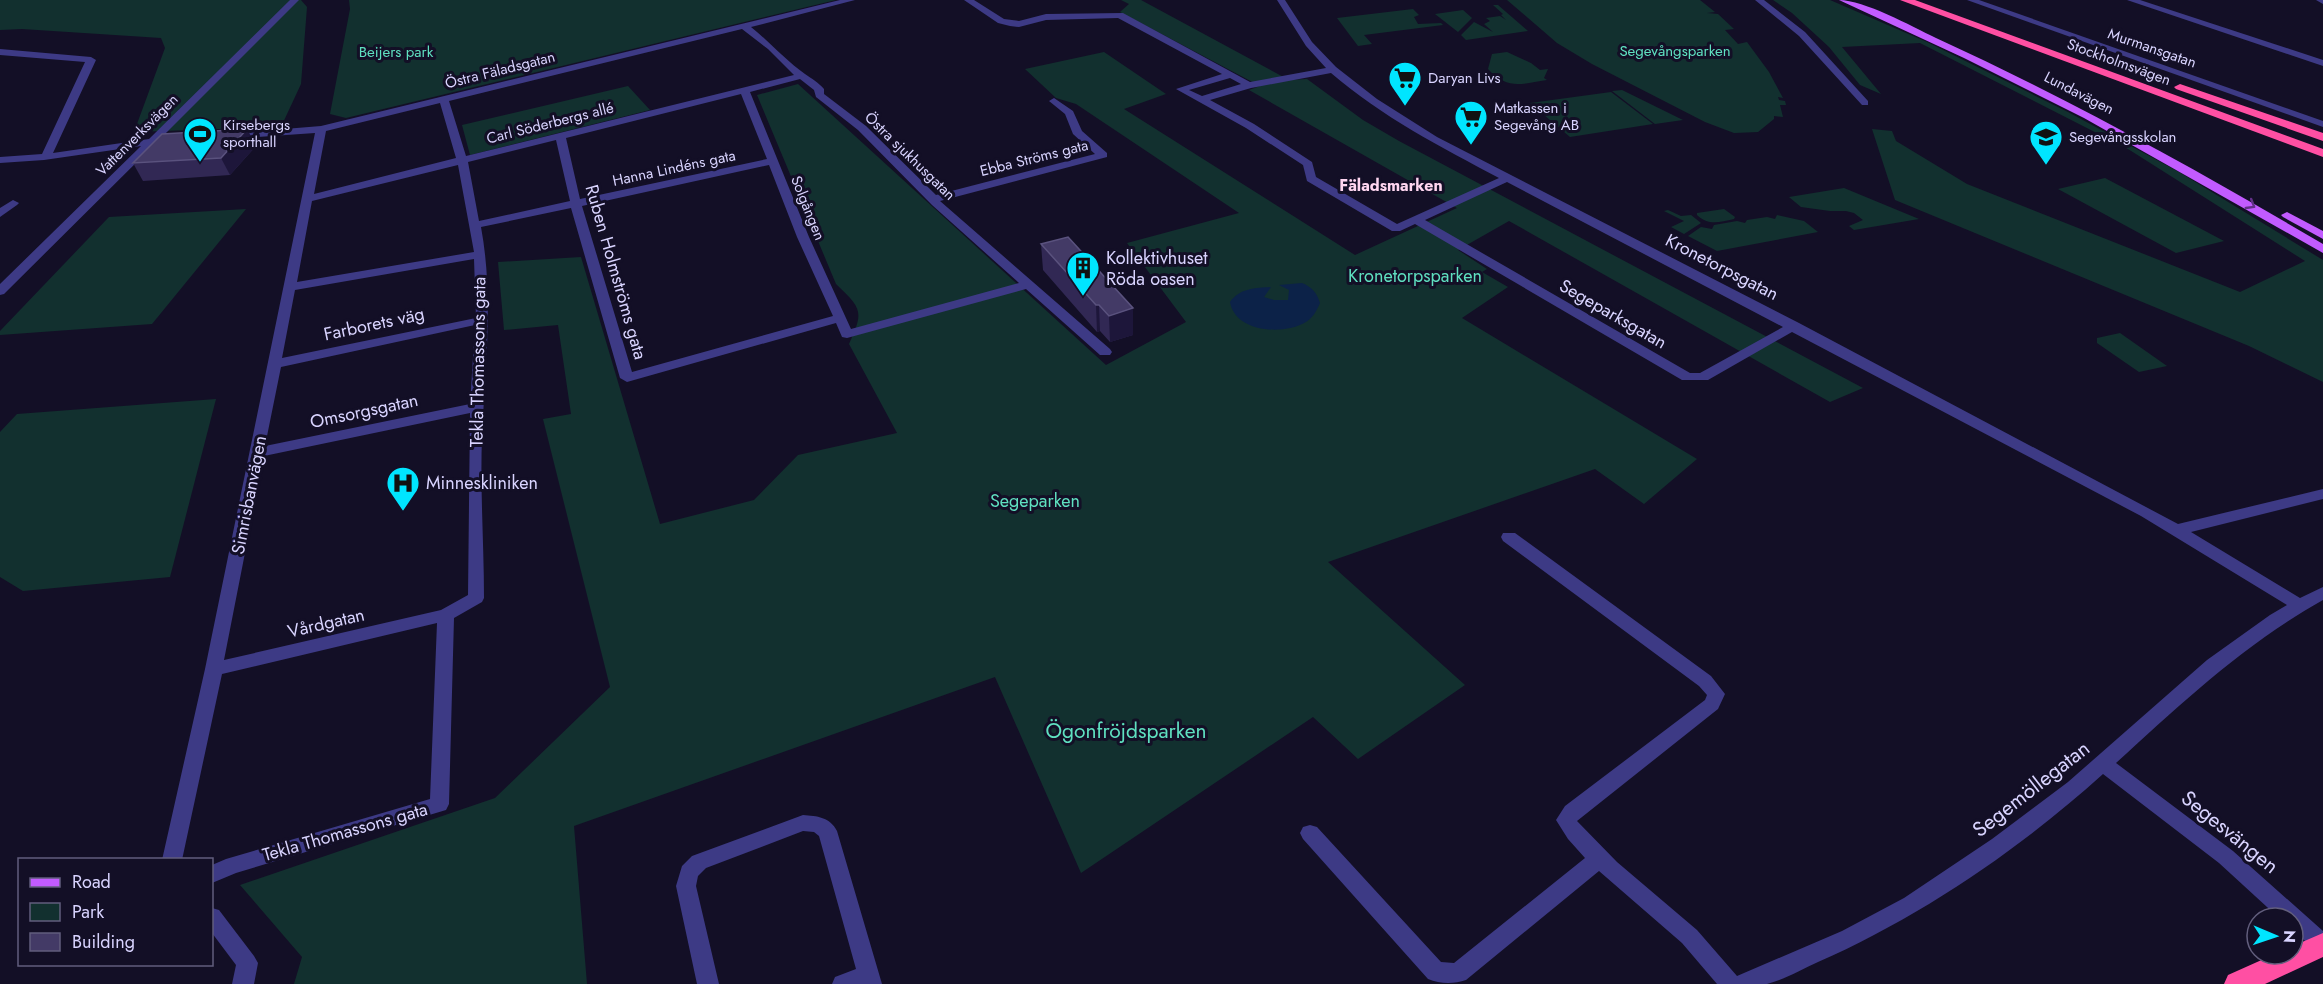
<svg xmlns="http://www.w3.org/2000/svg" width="2323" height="984" font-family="Jost,sans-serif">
	<rect width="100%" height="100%" fill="#130f26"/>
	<g fill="#12302f">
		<path d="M 0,0 L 301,0 L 307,7 L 301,84 L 281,127 L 134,132 L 165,48 L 161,38 L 22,29 L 0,30 Z"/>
		<path d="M 349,0 L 836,0 L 346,118 L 330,114 L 350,9 Z"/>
		<path d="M 1121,0 L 1141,0 L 1289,80 L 1307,79 L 1363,120 L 1399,141 L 1863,388 L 1830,402 L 1509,221 L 1458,250 L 1487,269 L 1482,272 L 1508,287 L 1462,318 L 1697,459 L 1644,504 L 1595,469 L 1328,562 L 1465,685 L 1358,759 L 1313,717 L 1081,873 L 995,677 L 574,826 L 587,984 L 294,984 L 302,957 L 240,885 L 495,798 L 610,687 L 543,419 L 571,414 L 558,325 L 504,330 L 498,262 L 581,257 L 660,524 L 754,500 L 798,455 L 897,433 L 849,344 C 864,311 862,309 836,284 L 757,95 L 798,84 L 1106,365 L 1186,322 L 1127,243 L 1239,213 L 1076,104 L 1056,98 L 1025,69 L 1104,52 L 1166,94 L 1124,109 L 1355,255 L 1457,208 L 1249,90 L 1260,86 L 1120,12 L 1129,4 Z"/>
		<path d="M 1507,0 L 1700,0 L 1715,12 L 1707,13 L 1718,14 L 1734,29 L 1725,30 L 1738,44 L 1747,42 L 1769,72 L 1783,98 L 1778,97 L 1779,100 L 1785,101 L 1786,105 L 1780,105 L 1783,117 L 1774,116 L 1774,119 L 1758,132 L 1734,133 L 1705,122 L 1592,64 L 1557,43 Z"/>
		<path d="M 1773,0 L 1830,0 L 1927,42 L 2068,112 L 2179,172 L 2323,260 L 2323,382 L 2249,346 L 1895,200 L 1872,129 L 1892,131 L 1896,141 L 1967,184 L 2240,292 L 2305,261 L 2128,149 L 1920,43 L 1842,47 L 1881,94 L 1860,85 L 1829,47 L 1792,13 Z"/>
		<path d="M 1493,5 L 1498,5 L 1528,31 L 1466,40 L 1461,35 L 1474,22 L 1493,32 L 1484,24 L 1490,21 L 1486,18 L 1500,16 L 1506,20 L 1501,15 L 1503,14 Z"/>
		<path d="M 1413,9 L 1419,15 L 1414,17 L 1418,24 L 1441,23 L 1443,25 L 1364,35 L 1372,44 L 1358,46 L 1337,18 Z"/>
		<path d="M 1463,10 L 1472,18 L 1458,32 L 1435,14 Z"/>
		<path d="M 1507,52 L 1531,63 L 1540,70 L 1548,69 L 1544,78 L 1547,80 C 1521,84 1507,90 1488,69 L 1492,54 Z"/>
		<path d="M 628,86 L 650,110 L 470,155 L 462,125 Z"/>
		<path d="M 1622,90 L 1683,120 L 1655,124 L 1612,91 Z"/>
		<path d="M 1611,92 L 1653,124 L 1570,137 L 1530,103 Z"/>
		<path d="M 2105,178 L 2224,241 L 2176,253 L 2058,189 Z"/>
		<path d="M 1844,188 L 1919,219 L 1854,230 L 1849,226 L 1863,220 L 1854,213 L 1846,211 L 1830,211 L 1801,207 L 1789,197 Z"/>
		<path d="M 246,209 L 152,324 L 0,335 L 0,331 L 109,217 Z"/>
		<path d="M 1724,209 L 1735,217 L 1734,219 C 1719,222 1709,226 1697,215 L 1697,213 Z"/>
		<path d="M 1668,210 L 1681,216 L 1691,215 L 1701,223 L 1684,234 L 1671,227 L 1684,221 L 1664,211 Z"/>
		<path d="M 1777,215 L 1804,221 L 1818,232 L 1717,251 L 1688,236 L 1701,227 L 1712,229 L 1714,225 L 1737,221 L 1745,223 L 1747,220 L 1767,217 L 1775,219 Z"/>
		<path d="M 2120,333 L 2167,366 L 2139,372 L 2097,343 L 2097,338 Z"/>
		<path d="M 216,399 L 170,577 L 23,591 L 0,577 L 0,432 L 17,414 Z"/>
	</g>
	<path fill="#0c2248" d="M 1302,283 C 1312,287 1317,293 1320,303 C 1317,310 1313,318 1306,322 C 1283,336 1235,332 1230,302 C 1240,288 1255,288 1271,287 L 1264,297 L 1274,300 L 1288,300 L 1289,290 L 1279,285 Z"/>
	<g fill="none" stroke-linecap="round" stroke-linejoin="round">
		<g fill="#3d3a85" fill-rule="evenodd">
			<path d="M 290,0 L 299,0 L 162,137 L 180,137 L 180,141 L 155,144 L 4,294 L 0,295 L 0,284 L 141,146 L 44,160 L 0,163 L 0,157 L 42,154 L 85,62 L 0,55 L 0,49 L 91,57 L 96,60 L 53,153 L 149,139 Z"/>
			<path d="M 840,0 L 855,0 L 751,27 C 770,42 786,61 805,74 C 812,79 818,82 824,89 L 824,94 L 866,126 L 936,195 L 1095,154 L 1073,134 L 1065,114 L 1049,101 L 1054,98 L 1073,111 L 1082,131 L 1107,153 L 1107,157 L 940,201 L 1110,349 L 1112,352 L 1110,355 L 1100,355 L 1026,289 L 847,338 L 842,337 L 836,323 L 627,382 L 620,378 L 571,208 L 481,227 C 494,297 485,368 482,437 C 480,491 484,545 484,598 L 482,602 L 454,618 L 449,804 L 446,810 L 236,873 L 212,883 L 212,865 L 226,859 L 430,799 L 437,623 L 222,674 L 182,860 L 162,860 L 205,669 L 315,133 L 229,139 L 225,138 L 225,134 L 321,126 ZM 742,29 L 768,49 L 794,75 L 466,156 L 449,101 ZM 800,79 L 814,90 L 816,97 L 858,130 L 932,205 L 1019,283 L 851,329 L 809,237 L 750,92 ZM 741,94 L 767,159 L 580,199 L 566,138 ZM 440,103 L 456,158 L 314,194 L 326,131 ZM 556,140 L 570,201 L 479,221 L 468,162 ZM 458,165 L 474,252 L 297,282 L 312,201 ZM 769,165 L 797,237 L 833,316 L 632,372 L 582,206 ZM 474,259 L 476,318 L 282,358 L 295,290 ZM 475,325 L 470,404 L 265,446 L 281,367 ZM 470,413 L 468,595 L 441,610 L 224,660 L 264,456 Z"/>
			<path d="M 964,0 L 974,0 L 1004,19 L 1019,21 L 1046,14 L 1123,13 L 1250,82 L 1326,68 L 1306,46 L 1277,0 L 1285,0 L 1312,42 L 1336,67 L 1377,99 L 1437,137 L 1799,323 L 2178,524 L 2323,489 L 2323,499 L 2191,532 L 2300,598 L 2323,587 L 2323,600 C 2243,645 2183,702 2116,763 L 2233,851 L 2323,931 L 2323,954 L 2316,951 L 2293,930 L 2293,918 L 2279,918 L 2219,863 L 2103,774 C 2020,849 1920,917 1818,962 C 1802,969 1784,980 1767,984 C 1752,984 1733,984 1717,984 L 1682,943 L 1599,871 L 1466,980 C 1454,984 1440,984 1428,979 L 1303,839 L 1300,833 L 1303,827 L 1310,825 L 1317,827 L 1441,962 L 1454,963 L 1585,858 L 1568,839 L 1556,820 L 1565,806 L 1705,700 L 1707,695 L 1699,686 L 1503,541 L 1501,537 L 1503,533 L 1515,533 L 1711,676 L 1725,694 L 1718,709 L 1577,821 L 1617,862 L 1697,930 L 1737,976 L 1842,931 L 1904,898 L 1992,839 L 2068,782 L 2207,660 L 2270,615 L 2287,605 L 2141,516 L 1792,332 L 1708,380 L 1682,380 L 1415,224 L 1400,231 L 1392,231 L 1307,181 L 1303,165 L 1246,128 L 1176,89 L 1222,74 L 1118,18 L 1046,20 L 1019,27 L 1010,26 L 998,23 ZM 1331,73 C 1382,117 1441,147 1499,178 L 1397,224 L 1316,177 L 1312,162 L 1254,124 L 1210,100 L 1251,88 ZM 1230,78 L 1241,84 L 1202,96 L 1189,90 ZM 1507,182 L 1783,327 L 1700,373 L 1690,373 L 1425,220 Z"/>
			<path d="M 1755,0 L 1764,0 L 1805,32 L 1868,101 L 1868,105 L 1862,105 L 1799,36 Z"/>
			<path d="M 1967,0 L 1979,0 L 2323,121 L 2323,127 Z"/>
			<path d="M 2127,0 L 2140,0 L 2323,60 L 2323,66 Z"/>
			<path d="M 2316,0 L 2323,0 L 2323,4 Z"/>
			<path d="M 13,200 L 19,203 L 17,205 L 0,217 L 0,208 Z"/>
			<path d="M 803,815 C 817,816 830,817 837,831 L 882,984 L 832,984 L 835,977 L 856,969 L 819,836 L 814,832 L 803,831 L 706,868 L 698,876 L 696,886 L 719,984 L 697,984 L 676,886 L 682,866 L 692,856 Z"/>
			<path d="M 212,908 L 219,910 L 254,956 L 258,963 L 254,984 L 232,984 L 236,965 L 212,933 Z"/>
		</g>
		<g fill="#c25bff" fill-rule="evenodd">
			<path d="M 1839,0 C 1864,0 1911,26 1936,38 C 2069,99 2197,170 2323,244 L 2323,253 L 2084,118 L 1964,58 Z"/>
			<path d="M 2287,212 L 2323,231 L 2323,239 L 2283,217 L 2281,215 Z"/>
		</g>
		<g fill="#ff4fa3" fill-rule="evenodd">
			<path d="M 1900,0 L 1915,0 L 2323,149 L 2323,157 Z"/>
			<path d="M 2180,84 L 2323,133 L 2323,141 L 2176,89 L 2174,87 Z"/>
			<path d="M 2323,933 L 2323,957 L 2265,984 L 2224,984 L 2228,975 L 2275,954 L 2293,954 L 2293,946 Z"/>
		</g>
	</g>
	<g fill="#312854">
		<path d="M 247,129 L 256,146 L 230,175 L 143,181 L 133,163 Z"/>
		<path d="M 1041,244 L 1133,308 L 1133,335 L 1110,342 L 1100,331 L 1097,332 L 1043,270 Z"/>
	</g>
	<g fill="#1d163a">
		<path d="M 247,129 L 256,146 L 230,175 L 221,158 Z"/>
		<path d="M 1096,305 L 1099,305 L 1100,331 L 1097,332 Z"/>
		<path d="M 1133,308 L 1133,335 L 1110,342 L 1109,316 Z"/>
	</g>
	<g fill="#433a66" stroke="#5a527e" stroke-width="1.5">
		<path d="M 247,129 L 221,158 L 133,163 L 162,134 Z"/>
		<path d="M 1068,237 L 1133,308 L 1109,316 L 1099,305 L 1096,305 L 1041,244 Z"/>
	</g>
	<defs><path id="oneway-chevron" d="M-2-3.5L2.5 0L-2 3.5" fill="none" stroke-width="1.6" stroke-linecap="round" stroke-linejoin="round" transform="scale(1.5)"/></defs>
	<use stroke="#623188" href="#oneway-chevron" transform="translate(2251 205) rotate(31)"/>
	<defs>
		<g id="supermarket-pin" transform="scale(1.725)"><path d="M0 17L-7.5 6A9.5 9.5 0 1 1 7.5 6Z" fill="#00e5ff" stroke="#130f26"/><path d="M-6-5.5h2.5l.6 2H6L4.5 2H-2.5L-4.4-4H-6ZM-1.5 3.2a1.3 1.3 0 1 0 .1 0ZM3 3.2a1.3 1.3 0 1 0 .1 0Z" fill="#111"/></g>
		<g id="stadium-pin" transform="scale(1.725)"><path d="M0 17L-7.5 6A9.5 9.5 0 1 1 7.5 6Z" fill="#00e5ff" stroke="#130f26"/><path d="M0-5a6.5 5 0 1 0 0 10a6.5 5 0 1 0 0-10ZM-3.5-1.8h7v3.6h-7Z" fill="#111"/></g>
		<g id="school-pin" transform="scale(1.725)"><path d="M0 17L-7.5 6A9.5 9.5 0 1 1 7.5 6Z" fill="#00e5ff" stroke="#130f26"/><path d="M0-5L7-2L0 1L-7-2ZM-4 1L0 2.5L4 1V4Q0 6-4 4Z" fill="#111"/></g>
		<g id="building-pin" transform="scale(1.725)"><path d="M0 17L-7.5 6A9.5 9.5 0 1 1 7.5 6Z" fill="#00e5ff" stroke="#130f26"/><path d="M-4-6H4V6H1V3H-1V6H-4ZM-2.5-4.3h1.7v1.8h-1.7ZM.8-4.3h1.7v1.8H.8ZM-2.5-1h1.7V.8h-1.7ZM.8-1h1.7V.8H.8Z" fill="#111"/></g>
		<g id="hospital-pin" transform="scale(1.725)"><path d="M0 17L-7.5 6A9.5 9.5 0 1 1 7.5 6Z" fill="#00e5ff" stroke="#130f26"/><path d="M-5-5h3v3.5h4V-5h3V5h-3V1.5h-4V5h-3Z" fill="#111"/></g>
	</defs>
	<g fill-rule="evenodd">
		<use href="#supermarket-pin" x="1405" y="78"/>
		<use href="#supermarket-pin" x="1471" y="117"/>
		<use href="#stadium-pin" x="200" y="134"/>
		<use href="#school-pin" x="2046" y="137"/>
		<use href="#building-pin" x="1083" y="268"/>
		<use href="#hospital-pin" x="403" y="483"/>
	</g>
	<g text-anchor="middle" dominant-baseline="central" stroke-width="6" stroke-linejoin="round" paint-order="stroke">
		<g font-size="15" fill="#d9d4ff" stroke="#130f26">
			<text transform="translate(2152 48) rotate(19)">Murmansgatan</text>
			<text transform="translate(2119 62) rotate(20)">Stockholmsvägen</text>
			<text transform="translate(500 70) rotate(-14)">Östra Fäladsgatan</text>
			<text transform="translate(2079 93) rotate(27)">Lundavägen</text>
			<text transform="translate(550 123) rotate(-14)">Carl Söderbergs allé</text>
			<text transform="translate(137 135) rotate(-45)">Vattenverksvägen</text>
			<text transform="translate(910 156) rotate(44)">Östra sjukhusgatan</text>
			<text transform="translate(1034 158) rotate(-14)">Ebba Ströms gata</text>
			<text transform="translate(674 168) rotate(-12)">Hanna Lindéns gata</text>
			<text transform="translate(808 208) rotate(68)">Solgången</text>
		</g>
		<g font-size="15" fill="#5fe0c0" stroke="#130f26">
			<text x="1675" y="51">Segevångsparken</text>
			<text x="396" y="52">Beijers park</text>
		</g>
		<g font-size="15" fill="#d9d4ff" stroke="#130f26" text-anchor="start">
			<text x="1428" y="78">Daryan Livs</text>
			<text x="1494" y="108">Matkassen i<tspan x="1494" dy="17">Segevång AB</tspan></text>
			<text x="223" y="125">Kirsebergs<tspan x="223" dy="17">sporthall</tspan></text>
			<text x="2069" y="137">Segevångsskolan</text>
		</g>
		<g font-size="16" font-weight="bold" fill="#ffd6f0" stroke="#130f26">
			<text x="1391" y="185">Fäladsmarken</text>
		</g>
		<g font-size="18" fill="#d9d4ff" stroke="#130f26" text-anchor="start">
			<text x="1106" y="258">Kollektivhuset<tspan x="1106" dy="21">Röda oasen</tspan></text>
			<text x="426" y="483">Minneskliniken</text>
		</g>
		<g font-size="18" fill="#d9d4ff" stroke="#130f26">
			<text transform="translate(1722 267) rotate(27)">Kronetorpsgatan</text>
			<text transform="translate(616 272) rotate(74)">Ruben Holmströms gata</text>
			<text transform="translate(1613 314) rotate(30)">Segeparksgatan</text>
			<text transform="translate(374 324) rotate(-12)">Farborets väg</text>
			<text transform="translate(478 362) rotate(-89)">Tekla Thomassons gata</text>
			<text transform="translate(364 411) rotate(-12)">Omsorgsgatan</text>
			<text transform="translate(249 495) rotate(-79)">Simrisbanvägen</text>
			<text transform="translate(326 623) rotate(-13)">Vårdgatan</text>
			<text transform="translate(345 832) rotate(-16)">Tekla Thomassons gata</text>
		</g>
		<g font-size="18" fill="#5fe0c0" stroke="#130f26">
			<text x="1415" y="276">Kronetorpsparken</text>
			<text x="1035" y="501">Segeparken</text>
		</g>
		<g font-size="21" fill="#5fe0c0" stroke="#130f26">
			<text x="1126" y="731">Ögonfröjdsparken</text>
		</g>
		<g font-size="21" fill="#d9d4ff" stroke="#130f26">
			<text transform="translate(2031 789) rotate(-38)">Segemöllegatan</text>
			<text transform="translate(2230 832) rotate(39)">Segesvängen</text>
		</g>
	</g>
	<rect x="18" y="858" width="195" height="108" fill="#130f26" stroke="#625e7d" stroke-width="1.5"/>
	<rect x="30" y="878" width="30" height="9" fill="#c25bff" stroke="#625e7d" stroke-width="1.5"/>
	<text x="72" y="888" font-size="18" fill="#d9d4ff">Road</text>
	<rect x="30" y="903" width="30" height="18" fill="#12302f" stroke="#625e7d" stroke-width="1.5"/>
	<text x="72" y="918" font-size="18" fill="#d9d4ff">Park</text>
	<rect x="30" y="933" width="30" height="18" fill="#433a66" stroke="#625e7d" stroke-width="1.5"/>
	<text x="72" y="948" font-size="18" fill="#d9d4ff">Building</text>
	<g transform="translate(2275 936) rotate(92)"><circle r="28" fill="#130f26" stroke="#625e7d" stroke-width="1.5"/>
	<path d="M0-4.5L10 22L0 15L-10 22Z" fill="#00e5ff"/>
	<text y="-9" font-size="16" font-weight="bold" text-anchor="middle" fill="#d9d4ff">N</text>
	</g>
</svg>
